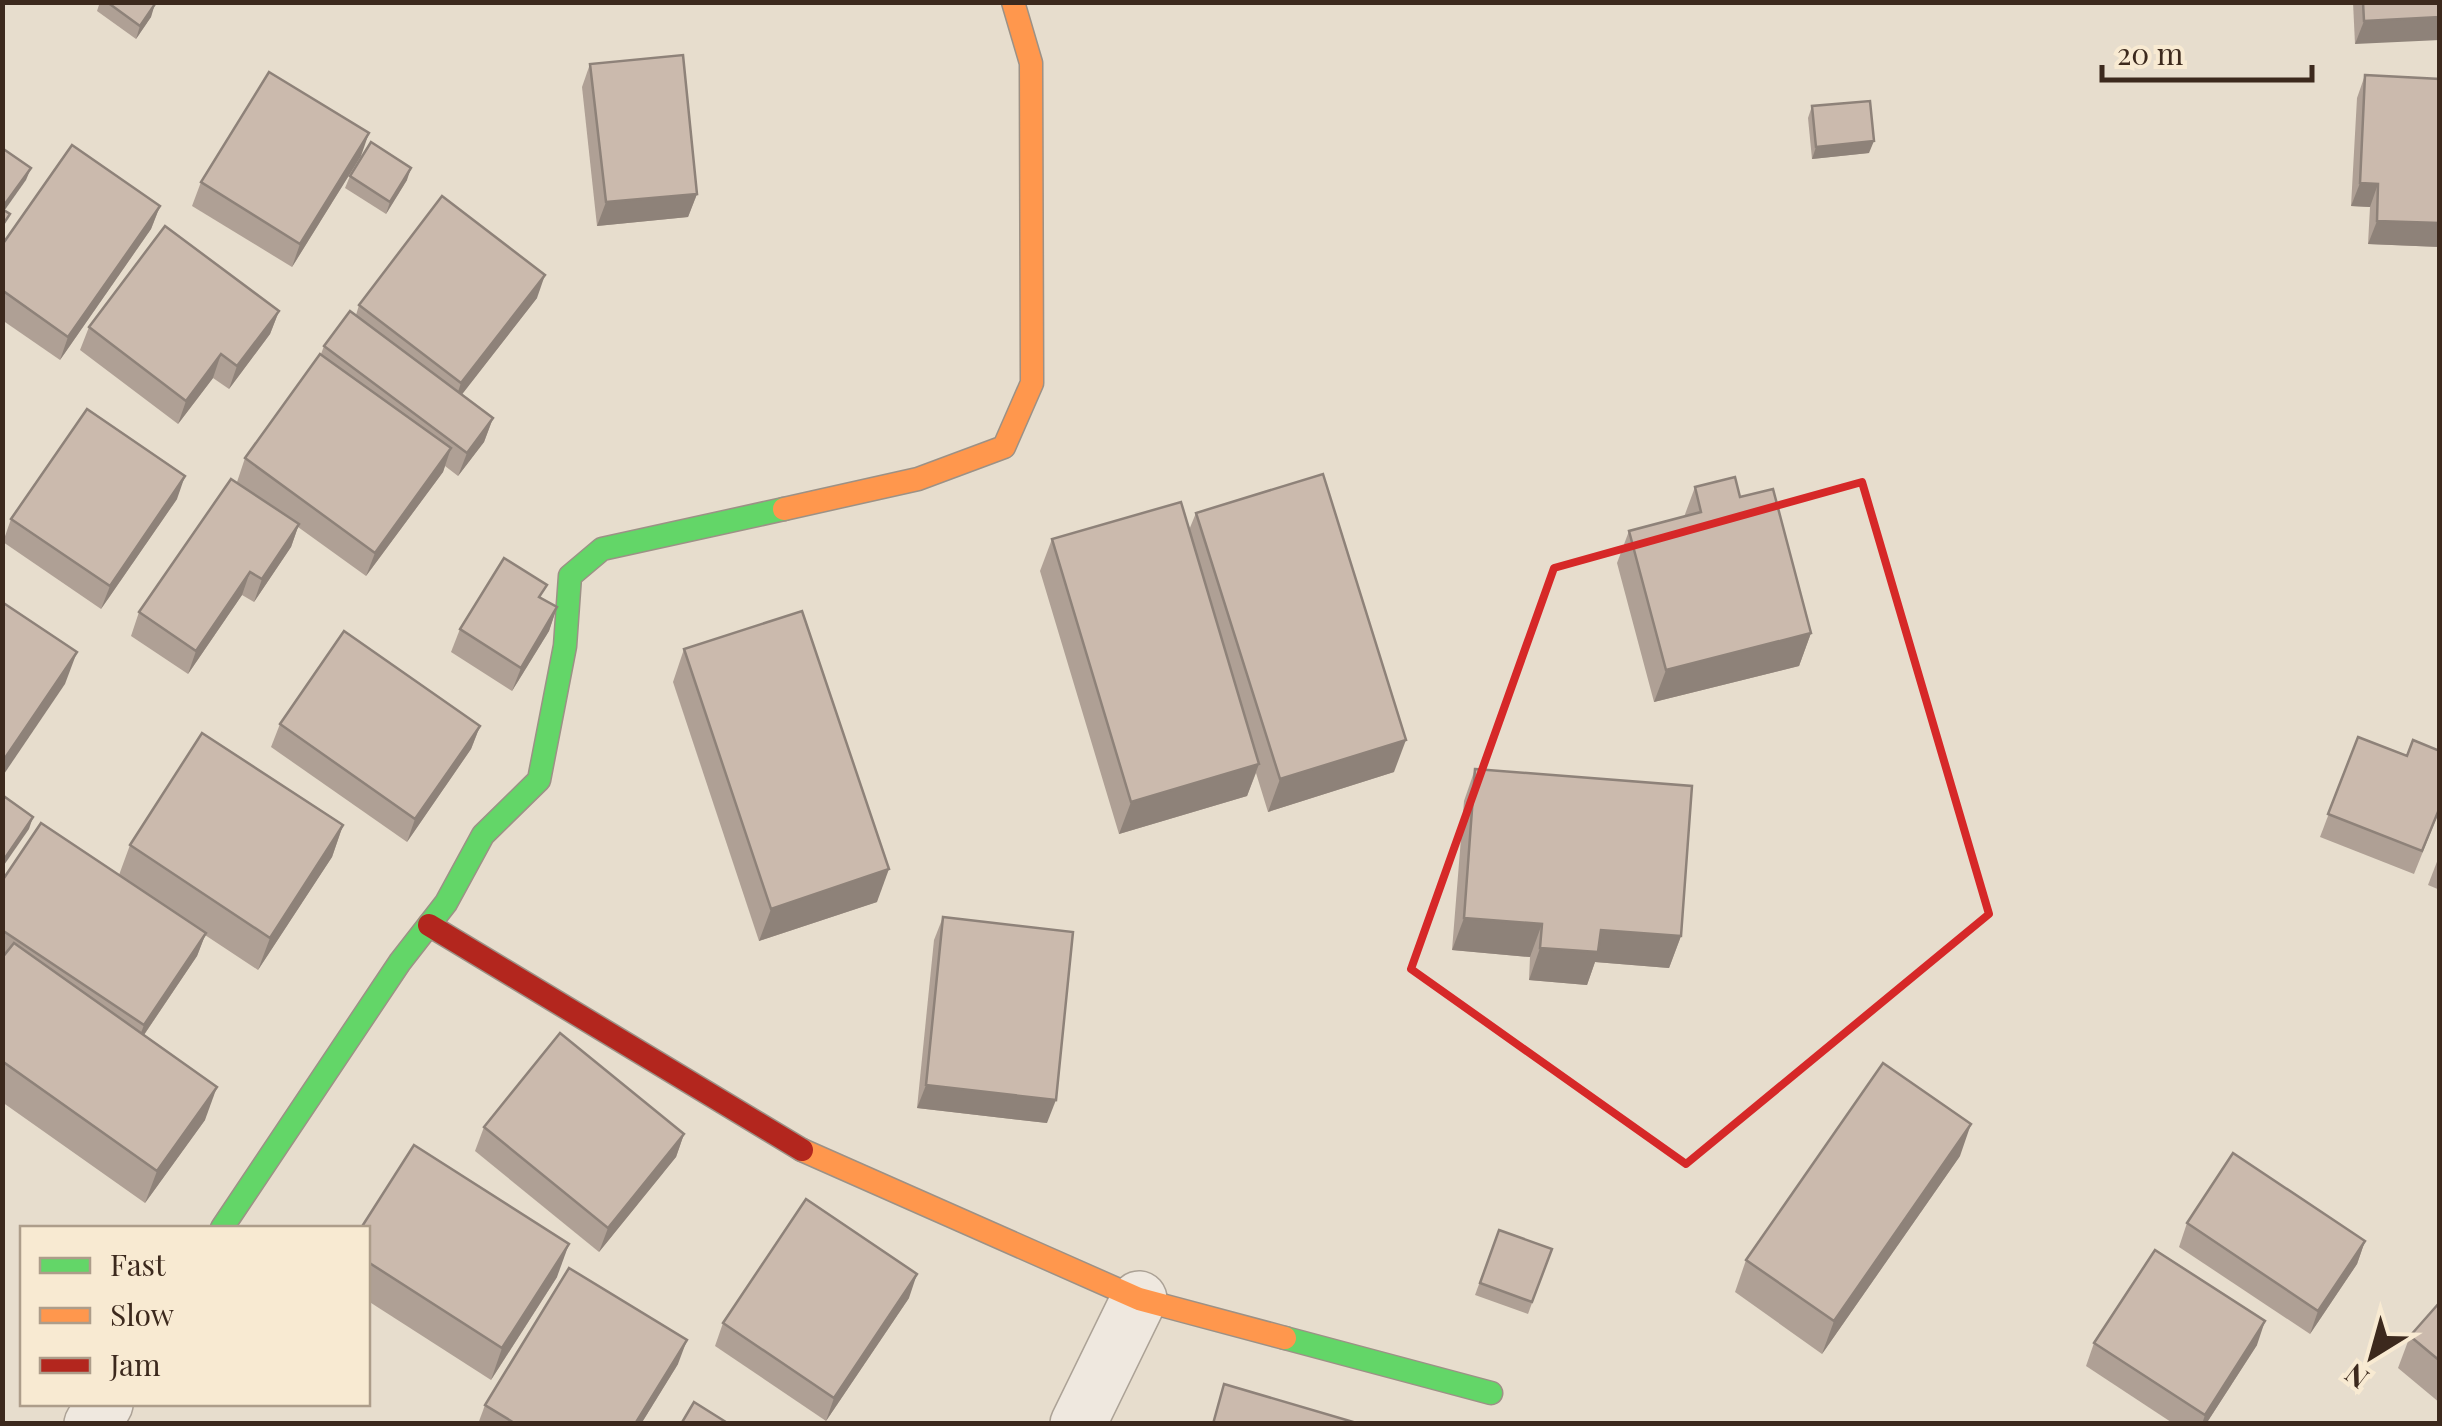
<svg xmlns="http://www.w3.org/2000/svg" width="2442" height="1426" font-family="'Playfair Display',serif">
	<rect width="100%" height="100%" fill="#e7ddcd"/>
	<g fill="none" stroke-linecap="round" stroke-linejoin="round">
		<g stroke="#aca296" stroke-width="58">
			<g id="street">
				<path d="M 92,1424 L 105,1404"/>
				<path d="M 1078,1424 L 1139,1299"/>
			</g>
		</g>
		<g stroke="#9c9186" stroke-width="25">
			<g id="fast">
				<path d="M 222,1228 L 400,962 L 446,903 L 483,835 L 539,780 L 565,646 L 570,576 L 602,549 L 784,509"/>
				<path d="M 1285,1338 L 1491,1393"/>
			</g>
		</g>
		<g stroke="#9c9186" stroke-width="25">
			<g id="slow">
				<path d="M 784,509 L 918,479 L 1004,447 L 1032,383 L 1031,63 L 1013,2"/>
				<path d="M 802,1150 L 1139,1299 L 1285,1338"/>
			</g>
		</g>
		<g stroke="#9c9186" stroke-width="25">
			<path id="jam" d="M 429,925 L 802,1150"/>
		</g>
		<use href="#street" stroke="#efe8df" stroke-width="55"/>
		<use href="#fast" stroke="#63d668" stroke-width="22"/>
		<use href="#slow" stroke="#ff974d" stroke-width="22"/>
		<use href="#jam" stroke="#b3261e" stroke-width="22"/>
	</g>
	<g fill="#afa095">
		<path d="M 100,2 L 153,2 L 151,17 L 136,39 L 97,11 Z"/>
		<path d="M 2353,2 L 2440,2 L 2355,44 Z"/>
		<path d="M 590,64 L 697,194 L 688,217 L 597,226 L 582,87 Z"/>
		<path d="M 2365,75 L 2440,79 L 2440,247 L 2368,244 L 2370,207 L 2351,206 L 2357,98 Z"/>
		<path d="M 1812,106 L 1869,153 L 1812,159 L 1808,118 Z"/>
		<path d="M 361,156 L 292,267 L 192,206 L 201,182 Z"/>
		<path d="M 350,176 L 407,180 L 386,214 L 345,188 Z"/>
		<path d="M 160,206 L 151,229 L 60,360 L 2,320 L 2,245 Z"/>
		<path d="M 537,298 L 461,395 L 493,418 L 484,442 L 458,476 L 445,466 L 443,472 L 366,576 L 298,527 L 291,547 L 254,602 L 242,595 L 188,674 L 131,636 L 139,612 L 237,482 L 245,458 L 321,354 L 324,346 L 356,315 L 359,305 Z"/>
		<path d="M 279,311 L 270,334 L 229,389 L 213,378 L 178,424 L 80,350 L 89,327 Z"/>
		<path d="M 1695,487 L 1740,497 L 1811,633 L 1799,666 L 1654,702 L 1617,563 L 1629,531 L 1684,517 Z"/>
		<path d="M 177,499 L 101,609 L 3,542 L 11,519 Z"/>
		<path d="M 1196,513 L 1394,772 L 1268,812 L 1256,773 L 1247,796 L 1119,834 L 1040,571 L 1052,539 L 1189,530 Z"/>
		<path d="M 542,598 L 557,607 L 549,631 L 512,691 L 451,652 L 460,629 Z"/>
		<path d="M 684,649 L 877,902 L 759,941 L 673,682 Z"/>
		<path d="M 280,724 L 480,726 L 471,749 L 407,842 L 271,747 Z"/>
		<path d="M 2358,737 L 2407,756 L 2440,809 L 2414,874 L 2320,837 Z"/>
		<path d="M 1475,769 L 1681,936 L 1669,968 L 1595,962 L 1587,985 L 1529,980 L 1530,957 L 1452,950 L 1464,801 Z"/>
		<path d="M 343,825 L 332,857 L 258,970 L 205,935 L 197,956 L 144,1035 L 205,1120 L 145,1203 L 2,1102 L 2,881 L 119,875 L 130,845 Z"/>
		<path d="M 2440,854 L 2440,890 L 2428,885 Z"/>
		<path d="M 943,917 L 1047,1123 L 917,1108 L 934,940 Z"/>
		<path d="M 484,1127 L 684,1134 L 676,1157 L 599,1252 L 475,1151 Z"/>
		<path d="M 1960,1156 L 1822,1354 L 1735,1292 L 1746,1260 Z"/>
		<path d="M 2187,1223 L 2365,1241 L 2357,1264 L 2310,1334 L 2179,1247 Z"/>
		<path d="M 368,1228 L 557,1277 L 491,1380 L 368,1301 Z"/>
		<path d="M 1499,1230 L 1552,1249 L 1528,1314 L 1475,1295 Z"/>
		<path d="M 909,1298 L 826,1421 L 715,1346 L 723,1323 Z"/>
		<path d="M 2440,1302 L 2440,1403 L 2398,1368 L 2410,1336 Z"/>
		<path d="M 2094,1343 L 2257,1345 L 2206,1424 L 2174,1424 L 2086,1366 Z"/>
		<path d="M 678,1364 L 641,1424 L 478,1424 L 485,1405 Z"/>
	</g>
	<g fill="#8e8279">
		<path d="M 155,4 L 151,17 L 136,39 L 140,26 Z"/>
		<path d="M 2440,17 L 2440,40 L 2355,44 L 2364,21 Z"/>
		<path d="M 369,133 L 361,156 L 292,267 L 300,244 Z"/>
		<path d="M 1874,141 L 1869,153 L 1812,159 L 1816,147 Z"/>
		<path d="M 31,168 L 26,180 L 2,214 L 2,208 Z"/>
		<path d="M 411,168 L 407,180 L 386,214 L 390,202 Z"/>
		<path d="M 2360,183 L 2378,184 L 2370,207 L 2351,206 Z"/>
		<path d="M 697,194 L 688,217 L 597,226 L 606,202 Z"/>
		<path d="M 160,206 L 151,229 L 60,360 L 68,337 Z"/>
		<path d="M 2377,221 L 2440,223 L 2440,247 L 2368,244 Z"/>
		<path d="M 545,275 L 537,298 L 453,406 L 461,383 Z"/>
		<path d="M 279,311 L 270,334 L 229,389 L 237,366 Z"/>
		<path d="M 221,354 L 213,378 L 178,424 L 186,401 Z"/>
		<path d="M 493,418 L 484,442 L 458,476 L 467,453 Z"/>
		<path d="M 451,448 L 443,472 L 366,576 L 375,553 Z"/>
		<path d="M 185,476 L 177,499 L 101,609 L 110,586 Z"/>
		<path d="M 299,524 L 291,547 L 254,602 L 262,579 Z"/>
		<path d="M 250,572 L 242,595 L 188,674 L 196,651 Z"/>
		<path d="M 557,607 L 549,631 L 512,691 L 521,668 Z"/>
		<path d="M 1811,633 L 1799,666 L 1654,702 L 1666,670 Z"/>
		<path d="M 77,652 L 65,684 L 2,777 L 2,766 L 5,758 Z"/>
		<path d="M 480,726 L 471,749 L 407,842 L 415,819 Z"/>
		<path d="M 1406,740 L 1394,772 L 1268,812 L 1280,779 Z"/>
		<path d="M 1259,764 L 1247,796 L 1119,834 L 1131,802 Z"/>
		<path d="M 33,817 L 29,829 L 2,868 L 5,858 Z"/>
		<path d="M 343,825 L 332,857 L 258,970 L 270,938 Z"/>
		<path d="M 889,869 L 877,902 L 759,941 L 771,909 Z"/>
		<path d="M 1464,918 L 1542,924 L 1530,957 L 1452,950 Z"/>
		<path d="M 1601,930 L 1681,936 L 1669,968 L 1595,962 L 1587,985 L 1529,980 L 1540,948 Z"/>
		<path d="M 206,933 L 197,956 L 135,1048 L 144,1025 Z"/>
		<path d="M 926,1085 L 1056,1100 L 1047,1123 L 917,1108 Z"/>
		<path d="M 217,1087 L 205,1120 L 145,1203 L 157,1171 Z"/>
		<path d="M 1971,1124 L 1960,1156 L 1822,1354 L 1834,1321 Z"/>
		<path d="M 684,1134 L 676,1157 L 599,1252 L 608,1228 Z"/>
		<path d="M 2365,1241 L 2357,1264 L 2310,1334 L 2318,1311 Z"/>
		<path d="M 569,1244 L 557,1277 L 491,1380 L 502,1348 Z"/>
		<path d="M 917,1274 L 909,1298 L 826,1421 L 834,1398 Z"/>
		<path d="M 2265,1321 L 2257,1345 L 2206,1424 L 2202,1424 L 2205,1415 Z"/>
		<path d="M 687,1340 L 678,1364 L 641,1424 L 635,1424 Z"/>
	</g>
	<g fill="#cbbaad" stroke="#8e8279" stroke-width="2.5">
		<path d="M 107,2 L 153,2 L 155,4 L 140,26 Z"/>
		<path d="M 2363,2 L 2440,2 L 2440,17 L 2364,21 Z"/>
		<path d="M 683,55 L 697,194 L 606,202 L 590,64 Z"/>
		<path d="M 269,72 L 369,133 L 300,244 L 201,182 Z"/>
		<path d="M 2365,75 L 2440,79 L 2440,223 L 2377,221 L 2378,184 L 2360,183 Z"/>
		<path d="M 1870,101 L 1874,141 L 1816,147 L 1812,106 Z"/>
		<path d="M 371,142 L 411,168 L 390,202 L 350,176 Z"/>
		<path d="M 72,145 L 160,206 L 68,337 L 2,290 L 2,245 Z"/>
		<path d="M 2,148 L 31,168 L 2,208 Z"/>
		<path d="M 442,196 L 545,275 L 461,383 L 359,305 Z"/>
		<path d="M 2,209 L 10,214 L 2,226 Z"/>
		<path d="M 165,226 L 279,311 L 237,366 L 221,354 L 186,401 L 89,327 Z"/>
		<path d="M 350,311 L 493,418 L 467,453 L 324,346 Z"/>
		<path d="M 320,354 L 451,448 L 375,553 L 245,458 Z"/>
		<path d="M 87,409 L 185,476 L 110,586 L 11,519 Z"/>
		<path d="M 1323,474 L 1406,740 L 1280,779 L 1196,513 Z"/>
		<path d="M 1735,477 L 1740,497 L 1773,489 L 1811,633 L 1666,670 L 1629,531 L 1701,512 L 1695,487 Z"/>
		<path d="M 231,479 L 299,524 L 262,579 L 250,572 L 196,651 L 139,612 Z"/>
		<path d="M 1181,502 L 1259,764 L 1131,802 L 1052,539 Z"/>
		<path d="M 504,558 L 547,585 L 539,597 L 557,607 L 521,668 L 460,629 Z"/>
		<path d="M 2,602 L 77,652 L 5,758 L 2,757 Z"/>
		<path d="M 802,611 L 889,869 L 771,909 L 684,649 Z"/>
		<path d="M 344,631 L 480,726 L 415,819 L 280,724 Z"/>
		<path d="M 202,733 L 343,825 L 270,938 L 130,845 Z"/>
		<path d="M 2358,737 L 2407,756 L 2413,740 L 2440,751 L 2440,807 L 2422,851 L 2328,814 Z"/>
		<path d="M 1475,769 L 1692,786 L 1681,936 L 1601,930 L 1598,952 L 1540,948 L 1542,924 L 1464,918 Z"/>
		<path d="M 5,797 L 33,817 L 5,858 L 2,857 L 2,800 Z"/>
		<path d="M 41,823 L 206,933 L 144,1025 L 2,930 L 2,881 Z"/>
		<path d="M 943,917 L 1073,932 L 1056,1100 L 926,1085 Z"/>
		<path d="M 14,943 L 217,1087 L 157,1171 L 2,1061 L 2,958 Z"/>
		<path d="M 560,1033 L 684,1134 L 608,1228 L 484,1127 Z"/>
		<path d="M 1883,1063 L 1971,1124 L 1834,1321 L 1746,1260 Z"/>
		<path d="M 414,1145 L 569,1244 L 502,1348 L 368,1262 L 368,1228 L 361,1228 Z"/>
		<path d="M 2233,1153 L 2365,1241 L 2318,1311 L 2187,1223 Z"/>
		<path d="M 806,1199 L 917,1274 L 834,1398 L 723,1323 Z"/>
		<path d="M 1499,1230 L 1552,1249 L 1532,1302 L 1480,1283 Z"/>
		<path d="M 2155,1250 L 2265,1321 L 2205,1415 L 2094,1343 Z"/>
		<path d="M 569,1268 L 687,1340 L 635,1424 L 516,1424 L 485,1405 Z"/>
		<path d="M 2440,1302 L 2440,1361 L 2410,1336 Z"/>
		<path d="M 1224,1384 L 1360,1424 L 1213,1424 Z"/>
		<path d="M 694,1402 L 729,1424 L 681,1424 Z"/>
	</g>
	<path fill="none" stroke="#d62828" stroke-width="8" stroke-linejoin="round" d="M 1862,482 L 1989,914 L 1686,1164 L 1411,969 L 1554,568 Z"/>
	<rect width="2442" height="1426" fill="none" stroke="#3c291d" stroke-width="10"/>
	<rect x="20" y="1226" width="350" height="180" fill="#f8ead2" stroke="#ad9d8a" stroke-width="2.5"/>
	<rect x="40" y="1258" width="50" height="15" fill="#63d668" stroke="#ad9d8a" stroke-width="2.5"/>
	<text x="110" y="1276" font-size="30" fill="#3c291d">Fast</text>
	<rect x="40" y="1308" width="50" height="15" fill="#ff974d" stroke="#ad9d8a" stroke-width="2.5"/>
	<text x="110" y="1326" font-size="30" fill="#3c291d">Slow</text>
	<rect x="40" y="1358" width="50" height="15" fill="#b3261e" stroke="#ad9d8a" stroke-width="2.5"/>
	<text x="110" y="1376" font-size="30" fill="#3c291d">Jam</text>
	<g transform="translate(2372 1356) rotate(217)" stroke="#f8ead2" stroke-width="8" paint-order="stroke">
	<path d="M0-8L18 38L0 25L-18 38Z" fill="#3c291d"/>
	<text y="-15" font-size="28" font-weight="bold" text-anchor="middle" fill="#3c291d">N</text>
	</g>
	<path d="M2102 65v15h210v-15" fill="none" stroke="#3c291d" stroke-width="5"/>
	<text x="2117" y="65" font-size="30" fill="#3c291d" stroke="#f8ead2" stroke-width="8" paint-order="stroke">20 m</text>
</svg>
